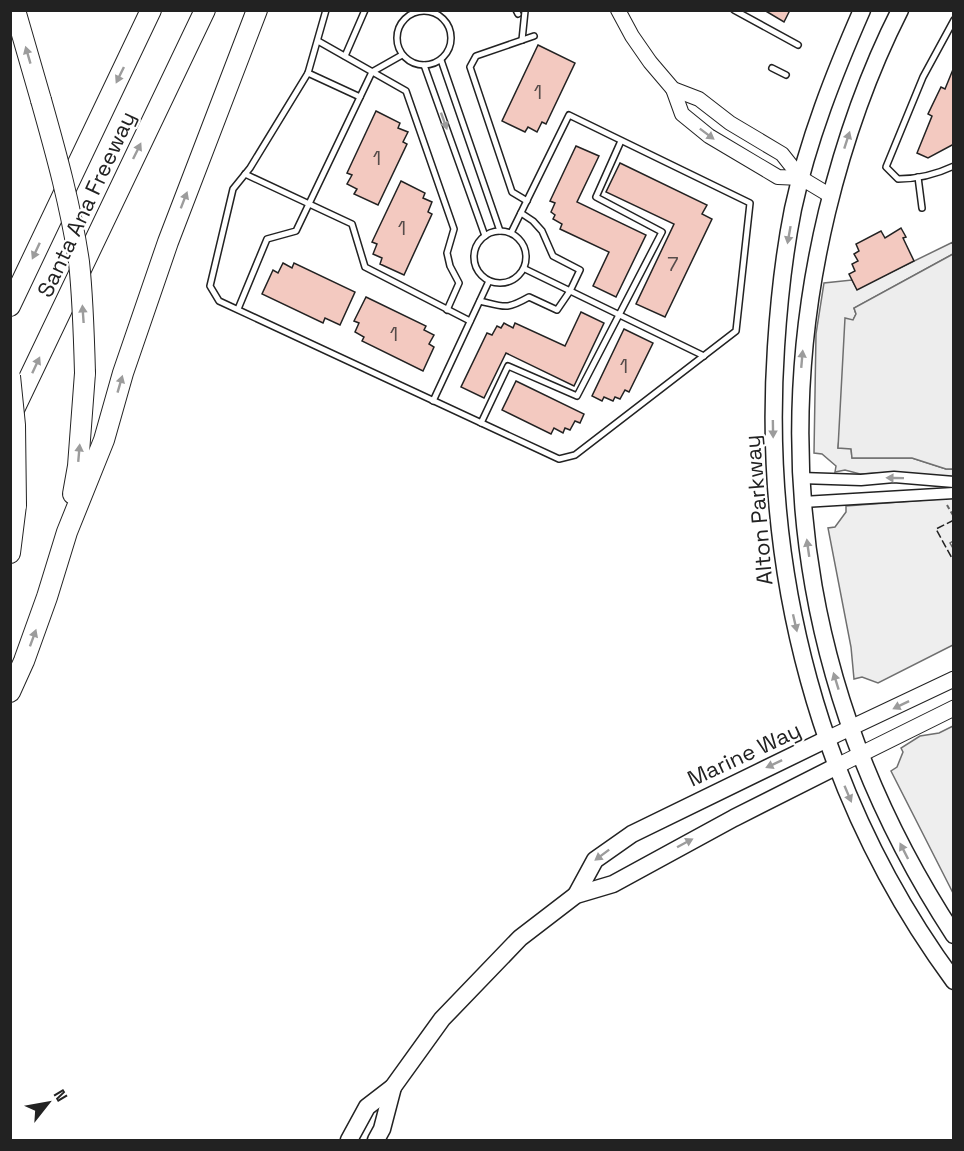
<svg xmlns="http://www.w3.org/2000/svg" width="964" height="1151" font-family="'Space Grotesk',sans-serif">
	<rect width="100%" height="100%" fill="#fff"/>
	<g fill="#eee" stroke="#6f6f6f" stroke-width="1.5">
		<path d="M 953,242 L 953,254 L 854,308 L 856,314 L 853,320 L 838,448 L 851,448 L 852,458 L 912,458 L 946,469 L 953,469 L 953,480 L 896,472 L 860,474 L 845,470 L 835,472 L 836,466 L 822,454 L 814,453 L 816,334 L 824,283 L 852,280 L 857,289 Z"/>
		<path d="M 953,498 L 953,541 L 950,543 L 954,550 L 953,645 L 878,683 L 862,677 L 854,679 L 851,647 L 828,528 L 835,527 L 846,512 L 846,506 Z"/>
		<path d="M 953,726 L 953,893 L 891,771 L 897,767 L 903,752 L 901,748 L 920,736 L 939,733 Z"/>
	</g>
	<path fill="#ededed" stroke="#6f6f6f" stroke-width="1.5" d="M 953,254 L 953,469 L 946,469 L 912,458 L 852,458 L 851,449 L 838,448 L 845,318 L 853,320 L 856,314 L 854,308 Z"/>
	<g fill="#f3c9c0" stroke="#222" stroke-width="1.5">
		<path d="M 764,10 L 790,10 L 784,22 Z"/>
		<path d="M 538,45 L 575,63 L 546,124 L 542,122 L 537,132 L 528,127 L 525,132 L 502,121 Z"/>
		<path d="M 954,67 L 954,144 L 928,158 L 917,153 L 932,116 L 928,114 L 941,87 L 945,89 Z"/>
		<path d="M 376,111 L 400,123 L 398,128 L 408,132 L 403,142 L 407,144 L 378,205 L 354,194 L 357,189 L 347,184 L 352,175 L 347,173 Z"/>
		<path d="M 576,146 L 599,156 L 577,202 L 646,235 L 616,297 L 593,286 L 609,252 L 560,229 L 562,224 L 553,219 L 555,215 L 551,212 L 555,203 L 550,201 Z"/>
		<path d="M 620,163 L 707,205 L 702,214 L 712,219 L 665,317 L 636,304 L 674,224 L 606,192 Z"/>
		<path d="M 401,181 L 425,193 L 423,198 L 432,202 L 428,212 L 432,214 L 404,275 L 380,264 L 382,258 L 373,254 L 377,244 L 372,242 Z"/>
		<path d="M 901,228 L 906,237 L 903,238 L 914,261 L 857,290 L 849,274 L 855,271 L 852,264 L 858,261 L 854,254 L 859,251 L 856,244 L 881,231 L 885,238 Z"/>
		<path d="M 283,263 L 292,268 L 294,263 L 355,292 L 340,325 L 325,318 L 323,323 L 262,294 L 273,270 L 278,273 Z"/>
		<path d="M 366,297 L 426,326 L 424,330 L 434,335 L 429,344 L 434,347 L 423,371 L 362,341 L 364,337 L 355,332 L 359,323 L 354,321 Z"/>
		<path d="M 581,312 L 604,323 L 574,386 L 506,353 L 484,398 L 461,387 L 487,333 L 492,335 L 497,326 L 501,328 L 504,323 L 513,328 L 515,323 L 565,346 Z"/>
		<path d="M 624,329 L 653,343 L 629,392 L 625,390 L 620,399 L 615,397 L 613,401 L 604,397 L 602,401 L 592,396 Z"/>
		<path d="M 516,381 L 584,414 L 580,423 L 575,421 L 570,430 L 565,428 L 563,433 L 554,428 L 551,434 L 502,410 Z"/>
	</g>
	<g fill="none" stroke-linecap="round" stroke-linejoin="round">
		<g stroke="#222" stroke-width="8">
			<g id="service">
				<path d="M 326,10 L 308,73 L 250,168 L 233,189 L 210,286 L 219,301 L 559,459 L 575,455 L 736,331 L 750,203 L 569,115 L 511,233"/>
				<path d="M 516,10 L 518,14"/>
				<path d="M 734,10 L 798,45"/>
				<circle cx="424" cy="38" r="27"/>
				<path d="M 954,20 L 923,77 L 886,167 L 898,179 C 916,179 937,174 954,166"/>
				<path d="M 522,40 L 525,11"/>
				<path d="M 318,41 L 406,91 L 454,229 L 447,253 L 450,266 L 459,283 L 447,310"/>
				<path d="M 345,56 L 365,10"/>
				<path d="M 441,60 L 500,231"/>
				<path d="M 424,65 L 485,236"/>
				<path d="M 772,68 L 786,75"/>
				<path d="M 308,73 L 360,97"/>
				<path d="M 245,174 L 352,224 L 365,267 L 470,321"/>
				<path d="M 918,177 L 922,208"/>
				<path d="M 527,201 L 512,192 L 470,67 L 476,56 L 534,36"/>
				<circle cx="500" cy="257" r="26"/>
				<path d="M 525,269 L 704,356"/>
				<path d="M 480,301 C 505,307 506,310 529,297 L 557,310 L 570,291 L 580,270 L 553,256 L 542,231 L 533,221 L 521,213"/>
				<path d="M 238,309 L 267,239 L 296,231 L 372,72 L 402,55"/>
				<path d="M 433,401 L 489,281"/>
				<path d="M 481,423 L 508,366 L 577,396 L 662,232 L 596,197 L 621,141"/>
			</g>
		</g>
		<g stroke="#222" stroke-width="13">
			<g id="minor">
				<path d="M 801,478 L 861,480 L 894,477 L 954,482"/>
				<path d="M 803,502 L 954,493"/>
			</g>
		</g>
		<g stroke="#222" stroke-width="16">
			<g id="tertiary">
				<path d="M 618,10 L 632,36 L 650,62 L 673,89 L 699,99 L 730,123 L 782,154 L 801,178 L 831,196"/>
				<path d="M 673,89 L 682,114 L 709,136 L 778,177 L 801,178"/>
			</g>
		</g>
		<g stroke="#222" stroke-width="17">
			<g id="secondary">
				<path d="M 827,739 L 954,679"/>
				<path d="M 837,766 L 954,708"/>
			</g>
		</g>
		<g stroke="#222" stroke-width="19">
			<g id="primary">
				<path d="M 862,10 C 834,74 808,140 793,209 C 784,254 779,300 776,347 C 761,572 819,798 954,981"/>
				<path d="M 900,10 C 867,75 844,142 827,212 C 766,467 810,715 954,935"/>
				<path d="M 576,895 L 595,860 L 632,834 L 827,739"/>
				<path d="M 349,1140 L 367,1107 L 393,1087 L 442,1019 L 520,938 L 576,895 L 613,884 L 734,818 L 837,766"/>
				<path d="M 376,1140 L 382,1129 L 393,1087"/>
			</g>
		</g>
		<g stroke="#222" stroke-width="22">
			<g id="motorway">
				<path d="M 15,10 L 41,100"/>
				<path d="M 10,306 L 151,10"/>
				<path d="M 10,418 L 205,10"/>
				<path d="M 73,494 L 78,466 L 85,373"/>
				<path d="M 10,553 L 16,505"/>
				<path d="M 10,692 L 24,661 L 47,597 L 67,532 L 104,440 L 123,373 L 168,242 L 257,10"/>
			</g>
		</g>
		<path stroke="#646464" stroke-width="2" stroke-dasharray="4.5 3" stroke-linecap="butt" d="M 947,505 L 954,517"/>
		<use href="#service" stroke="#fff" stroke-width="5"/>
		<use href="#minor" stroke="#fff" stroke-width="10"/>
		<use href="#tertiary" stroke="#fff" stroke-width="14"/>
		<use href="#secondary" stroke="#fff" stroke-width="15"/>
		<use href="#primary" stroke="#fff" stroke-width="16"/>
		<use href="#motorway" stroke="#fff" stroke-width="20"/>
		<g stroke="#222" stroke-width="22" stroke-linecap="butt">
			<g id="motorway-bridge">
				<path d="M 41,100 C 56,153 71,207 79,262 C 83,299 84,336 85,373"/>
				<path d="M 10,376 L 15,425 L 16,505"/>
			</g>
		</g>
		<use href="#motorway-bridge" stroke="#fff" stroke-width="20"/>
		<path stroke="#222" stroke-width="1.5" stroke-dasharray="8 3" stroke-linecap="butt" d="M 954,520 L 936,529 L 954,562"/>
	</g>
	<defs><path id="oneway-solid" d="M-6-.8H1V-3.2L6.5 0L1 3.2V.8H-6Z" transform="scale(1.5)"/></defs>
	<g fill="#9c9c9c">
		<use href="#oneway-solid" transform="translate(28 55) rotate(-106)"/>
		<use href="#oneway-solid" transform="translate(120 75) rotate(116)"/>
		<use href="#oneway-solid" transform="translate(444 121) rotate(70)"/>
		<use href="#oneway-solid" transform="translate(707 134) rotate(37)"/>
		<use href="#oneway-solid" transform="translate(847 140) rotate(-72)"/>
		<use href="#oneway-solid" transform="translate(137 151) rotate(-64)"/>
		<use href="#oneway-solid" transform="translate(184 200) rotate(-69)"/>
		<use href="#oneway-solid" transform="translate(789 235) rotate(100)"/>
		<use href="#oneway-solid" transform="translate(36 251) rotate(115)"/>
		<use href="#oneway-solid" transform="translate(83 314) rotate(-94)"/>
		<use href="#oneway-solid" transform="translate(802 359) rotate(-85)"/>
		<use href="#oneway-solid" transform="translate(36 365) rotate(-65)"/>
		<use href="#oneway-solid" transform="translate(120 384) rotate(-74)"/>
		<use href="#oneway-solid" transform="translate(773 429) rotate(89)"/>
		<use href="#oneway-solid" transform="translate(79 453) rotate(-85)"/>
		<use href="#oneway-solid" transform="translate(895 478) rotate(-179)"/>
		<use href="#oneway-solid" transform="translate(808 548) rotate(-98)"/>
		<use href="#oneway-solid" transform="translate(795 623) rotate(77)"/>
		<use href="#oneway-solid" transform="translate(33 638) rotate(-70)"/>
		<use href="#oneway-solid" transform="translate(836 681) rotate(-107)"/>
		<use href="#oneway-solid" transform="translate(901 705) rotate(154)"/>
		<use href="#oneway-solid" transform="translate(774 764) rotate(155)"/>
		<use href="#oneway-solid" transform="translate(848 794) rotate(67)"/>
		<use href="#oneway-solid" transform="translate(685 843) rotate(-28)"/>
		<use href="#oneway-solid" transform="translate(904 851) rotate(-117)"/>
		<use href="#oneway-solid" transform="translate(602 855) rotate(143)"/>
	</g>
	<g text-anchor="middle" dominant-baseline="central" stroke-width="4.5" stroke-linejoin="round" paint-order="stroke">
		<g font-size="20" fill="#564c4a">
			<text x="538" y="92">1</text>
			<text x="377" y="158">1</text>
			<text x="402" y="228">1</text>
			<text x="673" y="264">7</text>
			<text x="394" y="334">1</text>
			<text x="624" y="366">1</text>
		</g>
		<g font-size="22" fill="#222" stroke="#fff">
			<text transform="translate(86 204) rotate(-65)">Santa Ana Freeway</text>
			<text transform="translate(758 510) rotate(-95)">Alton Parkway</text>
			<text transform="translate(744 754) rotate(-25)">Marine Way</text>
		</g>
	</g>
	<rect width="964" height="1151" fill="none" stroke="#222222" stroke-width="24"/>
	<g transform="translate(48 1103) rotate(59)" stroke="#ffffff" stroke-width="4.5" paint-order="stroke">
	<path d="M0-4.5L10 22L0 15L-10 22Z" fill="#222222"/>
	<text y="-9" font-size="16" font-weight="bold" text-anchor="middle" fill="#222222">N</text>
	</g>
</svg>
